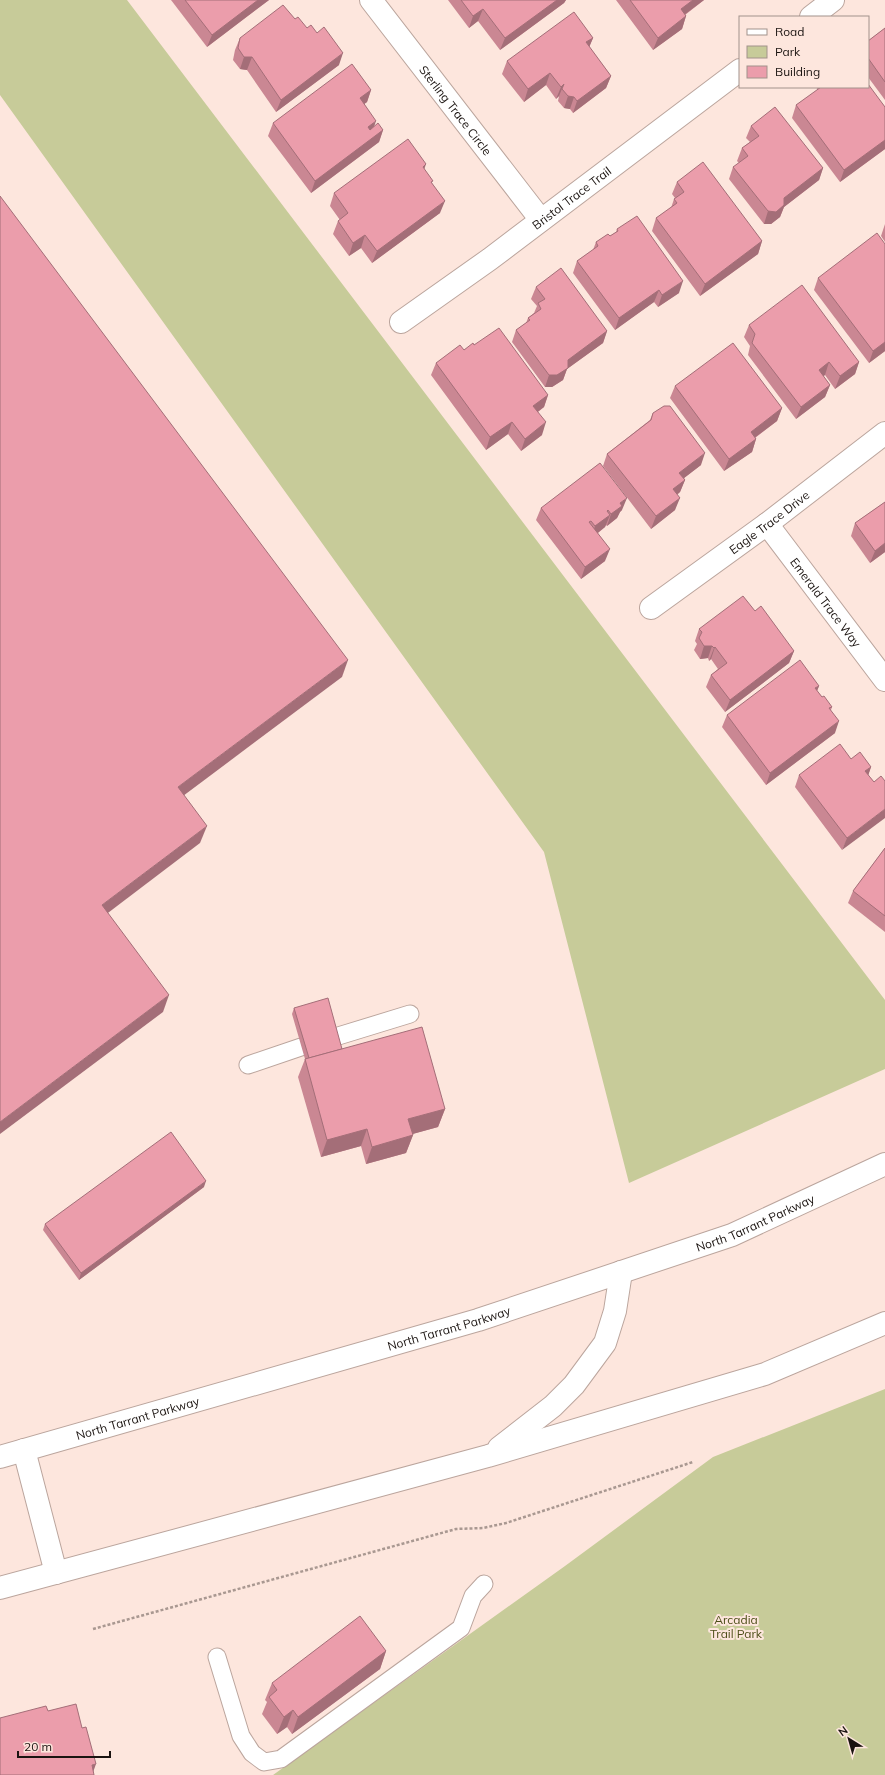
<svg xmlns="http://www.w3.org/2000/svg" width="885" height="1775" font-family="Mulish,sans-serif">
	<rect width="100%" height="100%" fill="#fde6dd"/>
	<g fill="#c7cb99">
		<path d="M 0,0 L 127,0 L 885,1000 L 885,1069 L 629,1183 L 544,852 L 0,95 Z"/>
		<path d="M 885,1389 L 885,1775 L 273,1775 L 565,1566 L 713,1457 Z"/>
	</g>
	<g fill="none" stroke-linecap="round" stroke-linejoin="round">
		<g stroke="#bba59d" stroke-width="19">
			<g id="lane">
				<path d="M 335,1037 L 410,1014"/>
				<path d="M 248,1065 L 301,1047"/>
				<path d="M 217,1657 L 241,1736 L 252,1753 L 264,1762 L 281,1759 L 461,1628 L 473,1596 L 484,1584"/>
			</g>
		</g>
		<g stroke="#bba59d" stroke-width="24">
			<g id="street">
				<path id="s1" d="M 371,0 L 541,220"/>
				<path d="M 811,17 L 833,0"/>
				<path id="s2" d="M 401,322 L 490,259 L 740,70"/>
				<path id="s3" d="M 767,524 L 885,680"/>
				<path id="s4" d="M 651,608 L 767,524 L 885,433"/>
			</g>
		</g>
		<g stroke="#bba59d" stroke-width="24">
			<g id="primary">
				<path d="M 499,1448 L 553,1406 L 574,1385 L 605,1343 L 615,1311 L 621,1272"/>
				<path d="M 24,1450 L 56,1573"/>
				<path id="s5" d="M 0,1457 L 478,1320 L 732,1235 L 885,1164"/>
				<path d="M 0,1588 L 488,1456 L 765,1374 L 885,1323"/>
			</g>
		</g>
		<path stroke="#a99891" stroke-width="2.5" stroke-dasharray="3 2" stroke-linecap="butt" d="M 93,1629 L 456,1529 L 483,1528 L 506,1523 L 693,1462"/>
		<use href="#lane" stroke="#fff" stroke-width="17"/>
		<use href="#street" stroke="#fff" stroke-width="22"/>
		<use href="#primary" stroke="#fff" stroke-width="22"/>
	</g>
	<g fill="#ca8793">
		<path d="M 171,0 L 269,0 L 207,47 Z"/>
		<path d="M 448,0 L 566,0 L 564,3 L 500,50 L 478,21 L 469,28 Z"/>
		<path d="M 616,0 L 704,0 L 685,15 L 686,16 L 682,29 L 653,50 Z"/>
		<path d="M 295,19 L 339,65 L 276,112 L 247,70 L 240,69 L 233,60 L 235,50 L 240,38 Z"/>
		<path d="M 885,28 L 885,100 L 868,77 L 868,41 Z"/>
		<path d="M 593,38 L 589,47 L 611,76 L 606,88 L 573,113 L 570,109 L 564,108 L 558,101 L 559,96 L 556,99 L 546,85 L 524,102 L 502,74 L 507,61 Z"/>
		<path d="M 816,87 L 868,87 L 885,107 L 885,149 L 840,182 L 792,118 L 796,105 L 818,90 Z"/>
		<path d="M 371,90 L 367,102 L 364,104 L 374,126 L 383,130 L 379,142 L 311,193 L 268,136 L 273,123 Z"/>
		<path d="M 751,126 L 823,168 L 819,180 L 784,207 L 780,217 L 771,224 L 764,224 L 729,179 L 733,167 L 739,163 L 737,161 L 742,148 L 750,142 L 746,138 Z"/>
		<path d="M 424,170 L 432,183 L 440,213 L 372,263 L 361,248 L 349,256 L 333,234 L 338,221 L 340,220 L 330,206 L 334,193 Z"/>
		<path d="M 677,182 L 762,241 L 758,254 L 700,296 L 652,231 L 656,218 L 671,208 L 674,199 L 675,198 L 672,194 Z"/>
		<path d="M 885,224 L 885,242 L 881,236 Z"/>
		<path d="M 617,229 L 679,293 L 658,307 L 654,302 L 615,330 L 573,273 L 577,261 L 593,250 L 596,242 L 610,236 L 616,232 Z"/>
		<path d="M 885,244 L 885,351 L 869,363 L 814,290 L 818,278 Z"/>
		<path d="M 536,287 L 607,331 L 603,343 L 567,369 L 563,380 L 552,387 L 545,387 L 512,342 L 516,330 L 526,323 L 528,318 L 534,313 L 537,306 L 531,299 Z"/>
		<path d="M 749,325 L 859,362 L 855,374 L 835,389 L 825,375 L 823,376 L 830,385 L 825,397 L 796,419 L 748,355 L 750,346 L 744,337 Z"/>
		<path d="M 474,345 L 548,395 L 544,407 L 538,412 L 542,435 L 521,451 L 508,434 L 486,450 L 431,375 L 436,363 Z"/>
		<path d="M 675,386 L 782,408 L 777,421 L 755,438 L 756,439 L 752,452 L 724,471 L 670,398 Z"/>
		<path d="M 653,413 L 701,465 L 684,478 L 685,480 L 680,492 L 677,495 L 675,510 L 651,529 L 603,466 L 607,454 L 650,420 Z"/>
		<path d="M 885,502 L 885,552 L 870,563 L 851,536 L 855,523 Z"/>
		<path d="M 541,508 L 622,510 L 620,512 L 617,518 L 607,526 L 606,525 L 605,527 L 598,533 L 605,561 L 581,579 L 536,520 Z"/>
		<path d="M 755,611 L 794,651 L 789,663 L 725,712 L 706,687 L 711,675 L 718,669 L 711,659 L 709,661 L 708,658 L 700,659 L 694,650 L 697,644 L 695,641 L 699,629 Z"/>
		<path d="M 819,686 L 817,691 L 822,697 L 832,707 L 831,710 L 835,733 L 766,785 L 722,727 L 727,715 Z"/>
		<path d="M 851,759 L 871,767 L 868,775 L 874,782 L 842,850 L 795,787 L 799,775 Z"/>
		<path d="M 885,848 L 885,932 L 848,903 L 853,891 Z"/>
		<path d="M 294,1008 L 342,1049 L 445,1109 L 438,1127 L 412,1134 L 413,1135 L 406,1153 L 366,1164 L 361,1146 L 321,1157 L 298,1077 L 305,1059 L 292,1014 Z"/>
		<path d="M 204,1187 L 79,1280 L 43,1230 L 45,1224 Z"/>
		<path d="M 386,1651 L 380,1669 L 292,1734 L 287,1727 L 277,1734 L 262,1714 L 267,1702 L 265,1700 L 272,1683 Z"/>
	</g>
	<g fill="#a46e78">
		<path d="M 258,0 L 269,0 L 207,47 L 212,35 Z"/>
		<path d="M 557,0 L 566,0 L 564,3 L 500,50 L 505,38 Z"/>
		<path d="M 693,0 L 704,0 L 676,21 L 681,9 Z"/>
		<path d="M 483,9 L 478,21 L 469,28 L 473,16 Z"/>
		<path d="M 686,16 L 682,29 L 653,50 L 658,38 Z"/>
		<path d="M 593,38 L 588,50 L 586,42 Z"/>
		<path d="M 343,53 L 339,65 L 276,112 L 281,100 Z"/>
		<path d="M 244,57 L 252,57 L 247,70 L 240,69 Z"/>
		<path d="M 550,73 L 546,85 L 524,102 L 528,89 Z"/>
		<path d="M 611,76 L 606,88 L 573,113 L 577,101 Z"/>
		<path d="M 564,84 L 559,96 L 556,99 L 561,87 Z"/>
		<path d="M 371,90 L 367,102 L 356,110 L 360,98 Z"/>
		<path d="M 568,96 L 574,97 L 570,109 L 564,108 Z"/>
		<path d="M 376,121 L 372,133 L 368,127 Z"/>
		<path d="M 383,130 L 379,142 L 311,193 L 315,181 Z"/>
		<path d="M 885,140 L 885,149 L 840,182 L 844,170 Z"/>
		<path d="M 426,164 L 422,176 L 423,167 Z"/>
		<path d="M 823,168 L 819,180 L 784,207 L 780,217 L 771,224 L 764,224 L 768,211 L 784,198 Z"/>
		<path d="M 445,201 L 440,213 L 372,263 L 377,251 Z"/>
		<path d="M 365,235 L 361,248 L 349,256 L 353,243 Z"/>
		<path d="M 762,241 L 758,254 L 700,296 L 705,284 Z"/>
		<path d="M 683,281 L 679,293 L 658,307 L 662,295 Z"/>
		<path d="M 659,290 L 654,302 L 615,330 L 619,318 Z"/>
		<path d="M 607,331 L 603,343 L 567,369 L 563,380 L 552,387 L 545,387 L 549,375 L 568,360 Z"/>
		<path d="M 885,342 L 885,351 L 869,363 L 873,351 Z"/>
		<path d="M 829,362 L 825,375 L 814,383 L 819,370 Z"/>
		<path d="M 859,362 L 855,374 L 835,389 L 840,376 Z"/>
		<path d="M 830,385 L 825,397 L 796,419 L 801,407 Z"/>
		<path d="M 548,395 L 544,407 L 529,418 L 533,406 Z"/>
		<path d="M 782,408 L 777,421 L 746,444 L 751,432 Z"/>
		<path d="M 512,422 L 508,434 L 486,450 L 490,437 Z"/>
		<path d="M 546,422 L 542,435 L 521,451 L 525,439 Z"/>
		<path d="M 756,439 L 752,452 L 724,471 L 729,459 Z"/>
		<path d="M 705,453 L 701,465 L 675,485 L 679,473 Z"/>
		<path d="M 685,480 L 680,492 L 668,501 L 673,489 Z"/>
		<path d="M 627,498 L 622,510 L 620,512 L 617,518 L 607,526 L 611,514 L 620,503 Z"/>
		<path d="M 680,498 L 675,510 L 651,529 L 656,516 Z"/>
		<path d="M 608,510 L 605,519 L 610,515 L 605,527 L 591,538 L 595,526 Z"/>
		<path d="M 885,543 L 885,552 L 870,563 L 875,551 Z"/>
		<path d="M 610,549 L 605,561 L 581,579 L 585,567 Z"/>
		<path d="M 704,646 L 712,646 L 708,658 L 700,659 Z"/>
		<path d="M 715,647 L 711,659 L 709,661 L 714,648 Z"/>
		<path d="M 794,651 L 789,663 L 725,712 L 730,700 Z"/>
		<path d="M 348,660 L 342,677 L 171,805 L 178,787 Z"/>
		<path d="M 819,686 L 814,698 L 815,688 Z"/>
		<path d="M 839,721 L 835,733 L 766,785 L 770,773 Z"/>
		<path d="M 871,767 L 867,779 L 865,771 Z"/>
		<path d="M 885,809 L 885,818 L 842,850 L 847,838 Z"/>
		<path d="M 207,826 L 200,843 L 96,922 L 102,905 Z"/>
		<path d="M 169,995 L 163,1012 L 0,1134 L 0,1122 Z"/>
		<path d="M 445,1109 L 438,1127 L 402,1137 L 408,1119 Z"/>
		<path d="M 367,1129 L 361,1146 L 321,1157 L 327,1140 Z"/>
		<path d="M 413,1135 L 406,1153 L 366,1164 L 372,1147 Z"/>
		<path d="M 206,1181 L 204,1187 L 79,1280 L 81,1273 Z"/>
		<path d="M 386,1651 L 380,1669 L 292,1734 L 298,1717 Z"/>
		<path d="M 293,1710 L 287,1727 L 277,1734 L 284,1717 Z"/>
		<path d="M 96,1764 L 92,1775 L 92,1765 Z"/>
	</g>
	<g fill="#eb9dab" stroke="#a46e78">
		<path d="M 185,0 L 258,0 L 212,35 Z"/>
		<path d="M 461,0 L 557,0 L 505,38 L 483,9 L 473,16 Z"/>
		<path d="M 630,0 L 693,0 L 681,9 L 686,16 L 658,38 Z"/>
		<path d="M 283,5 L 295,19 L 298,17 L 307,28 L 311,25 L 317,33 L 324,27 L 343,53 L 281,100 L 252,57 L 244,57 L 238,48 L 240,38 Z"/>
		<path d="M 574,12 L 593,38 L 586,42 L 611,76 L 577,101 L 574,97 L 568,96 L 562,89 L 564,84 L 561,87 L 550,73 L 528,89 L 507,61 Z"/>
		<path d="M 885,28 L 885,82 L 868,58 L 868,41 Z"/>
		<path d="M 352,64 L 371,90 L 360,98 L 376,121 L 368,127 L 370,130 L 378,123 L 383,130 L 315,181 L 273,123 Z"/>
		<path d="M 868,84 L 885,107 L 885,140 L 844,170 L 796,105 L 821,87 L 868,87 Z"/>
		<path d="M 775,107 L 823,168 L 784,198 L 784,205 L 776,212 L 768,211 L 733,167 L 748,156 L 742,148 L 759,136 L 751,126 Z"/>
		<path d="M 408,139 L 426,164 L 423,167 L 433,181 L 431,182 L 445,201 L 377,251 L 365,235 L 353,243 L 338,221 L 348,213 L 334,193 Z"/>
		<path d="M 703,162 L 762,241 L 705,284 L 656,218 L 677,203 L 674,199 L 684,192 L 677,182 Z"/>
		<path d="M 0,196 L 348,660 L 178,787 L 207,826 L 102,905 L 169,995 L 0,1122 Z"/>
		<path d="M 637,216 L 683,281 L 662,295 L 659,290 L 619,318 L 577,261 L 598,246 L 596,242 L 608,234 L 610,236 L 618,231 L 617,229 Z"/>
		<path d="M 877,233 L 885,244 L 885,342 L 873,351 L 818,278 Z"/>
		<path d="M 561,268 L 607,331 L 568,360 L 568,368 L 557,375 L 549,375 L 516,330 L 530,320 L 528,318 L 541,309 L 538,303 L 545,299 L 536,287 Z"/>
		<path d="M 802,285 L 859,362 L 840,376 L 829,362 L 819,370 L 830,385 L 801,407 L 752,343 L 755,334 L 749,325 Z"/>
		<path d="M 499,328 L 548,395 L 533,406 L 546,422 L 525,439 L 512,422 L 490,437 L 436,363 L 460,345 L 464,350 L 473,343 L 474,345 Z"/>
		<path d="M 733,343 L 782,408 L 751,432 L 756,439 L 729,459 L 675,386 Z"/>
		<path d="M 664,406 L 670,406 L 705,453 L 679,473 L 685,480 L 673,489 L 680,498 L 656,516 L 607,454 L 651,420 L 653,413 Z"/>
		<path d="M 600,463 L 627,498 L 620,503 L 622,506 L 611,514 L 608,510 L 607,511 L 610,515 L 595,526 L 591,521 L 589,522 L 610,549 L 585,567 L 541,508 Z"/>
		<path d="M 885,502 L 885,543 L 875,551 L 855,523 Z"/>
		<path d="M 743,596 L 755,611 L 761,606 L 794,651 L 730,700 L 711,675 L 727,663 L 715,647 L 714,648 L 712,646 L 704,646 L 699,638 L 702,632 L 699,629 Z"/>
		<path d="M 800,660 L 819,686 L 815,688 L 822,697 L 824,696 L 832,707 L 829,708 L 839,721 L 770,773 L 727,715 Z"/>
		<path d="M 840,744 L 851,759 L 860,752 L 871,767 L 865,771 L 874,782 L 881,776 L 885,781 L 885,809 L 847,838 L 799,775 Z"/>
		<path d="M 885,848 L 885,916 L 853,891 Z"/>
		<path d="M 328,998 L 342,1049 L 309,1058 L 294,1008 Z"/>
		<path d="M 422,1027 L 445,1109 L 408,1119 L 413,1135 L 372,1147 L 367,1129 L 327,1140 L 305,1059 Z"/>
		<path d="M 171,1132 L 206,1181 L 81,1273 L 45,1224 Z"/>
		<path d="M 360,1616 L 386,1651 L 298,1717 L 293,1710 L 284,1717 L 269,1697 L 277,1690 L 272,1683 Z"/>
		<path d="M 76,1704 L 82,1728 L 86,1727 L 96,1764 L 92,1765 L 94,1775 L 0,1775 L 0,1718 L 46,1706 L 48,1711 Z"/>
	</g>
	<g text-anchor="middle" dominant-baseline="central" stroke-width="4" stroke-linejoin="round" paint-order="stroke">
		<g font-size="12" fill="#1a1310" stroke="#fde6dd">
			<text stroke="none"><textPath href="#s1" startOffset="139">Sterling Trace Circle</textPath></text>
			<text stroke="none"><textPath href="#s2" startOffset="211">Bristol Trace Trail</textPath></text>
			<text stroke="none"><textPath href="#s4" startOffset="146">Eagle Trace Drive</textPath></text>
			<text stroke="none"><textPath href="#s3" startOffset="98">Emerald Trace Way</textPath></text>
			<text stroke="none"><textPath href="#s5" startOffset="791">North Tarrant Parkway</textPath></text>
			<text stroke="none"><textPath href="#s5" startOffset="467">North Tarrant Parkway</textPath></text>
			<text stroke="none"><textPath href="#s5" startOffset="143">North Tarrant Parkway</textPath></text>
		</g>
		<g font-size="12" fill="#4d4e19" stroke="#fde6dd">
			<text x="736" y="1619">Arcadia<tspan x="736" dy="14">Trail Park</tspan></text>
		</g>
	</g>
	<rect x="739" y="16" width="130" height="72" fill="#fde6dd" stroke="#a2928b"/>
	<rect x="747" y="29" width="20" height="6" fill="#ffffff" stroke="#a2928b"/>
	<text x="775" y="36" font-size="12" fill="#1a1310">Road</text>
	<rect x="747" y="46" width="20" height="12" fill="#c7cb99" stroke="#a2928b"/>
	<text x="775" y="56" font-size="12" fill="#1a1310">Park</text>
	<rect x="747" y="66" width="20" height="12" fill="#eb9dab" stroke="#a2928b"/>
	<text x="775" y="76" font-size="12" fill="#1a1310">Building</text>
	<g transform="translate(849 1739) rotate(323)" stroke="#fde6dd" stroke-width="3" paint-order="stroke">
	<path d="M0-3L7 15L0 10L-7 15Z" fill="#1a1310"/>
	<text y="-6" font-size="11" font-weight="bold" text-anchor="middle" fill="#1a1310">N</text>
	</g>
	<path d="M18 1751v6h92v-6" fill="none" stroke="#1a1310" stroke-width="2"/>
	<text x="24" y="1751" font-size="12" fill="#1a1310" stroke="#fde6dd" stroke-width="3" paint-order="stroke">20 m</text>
</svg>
